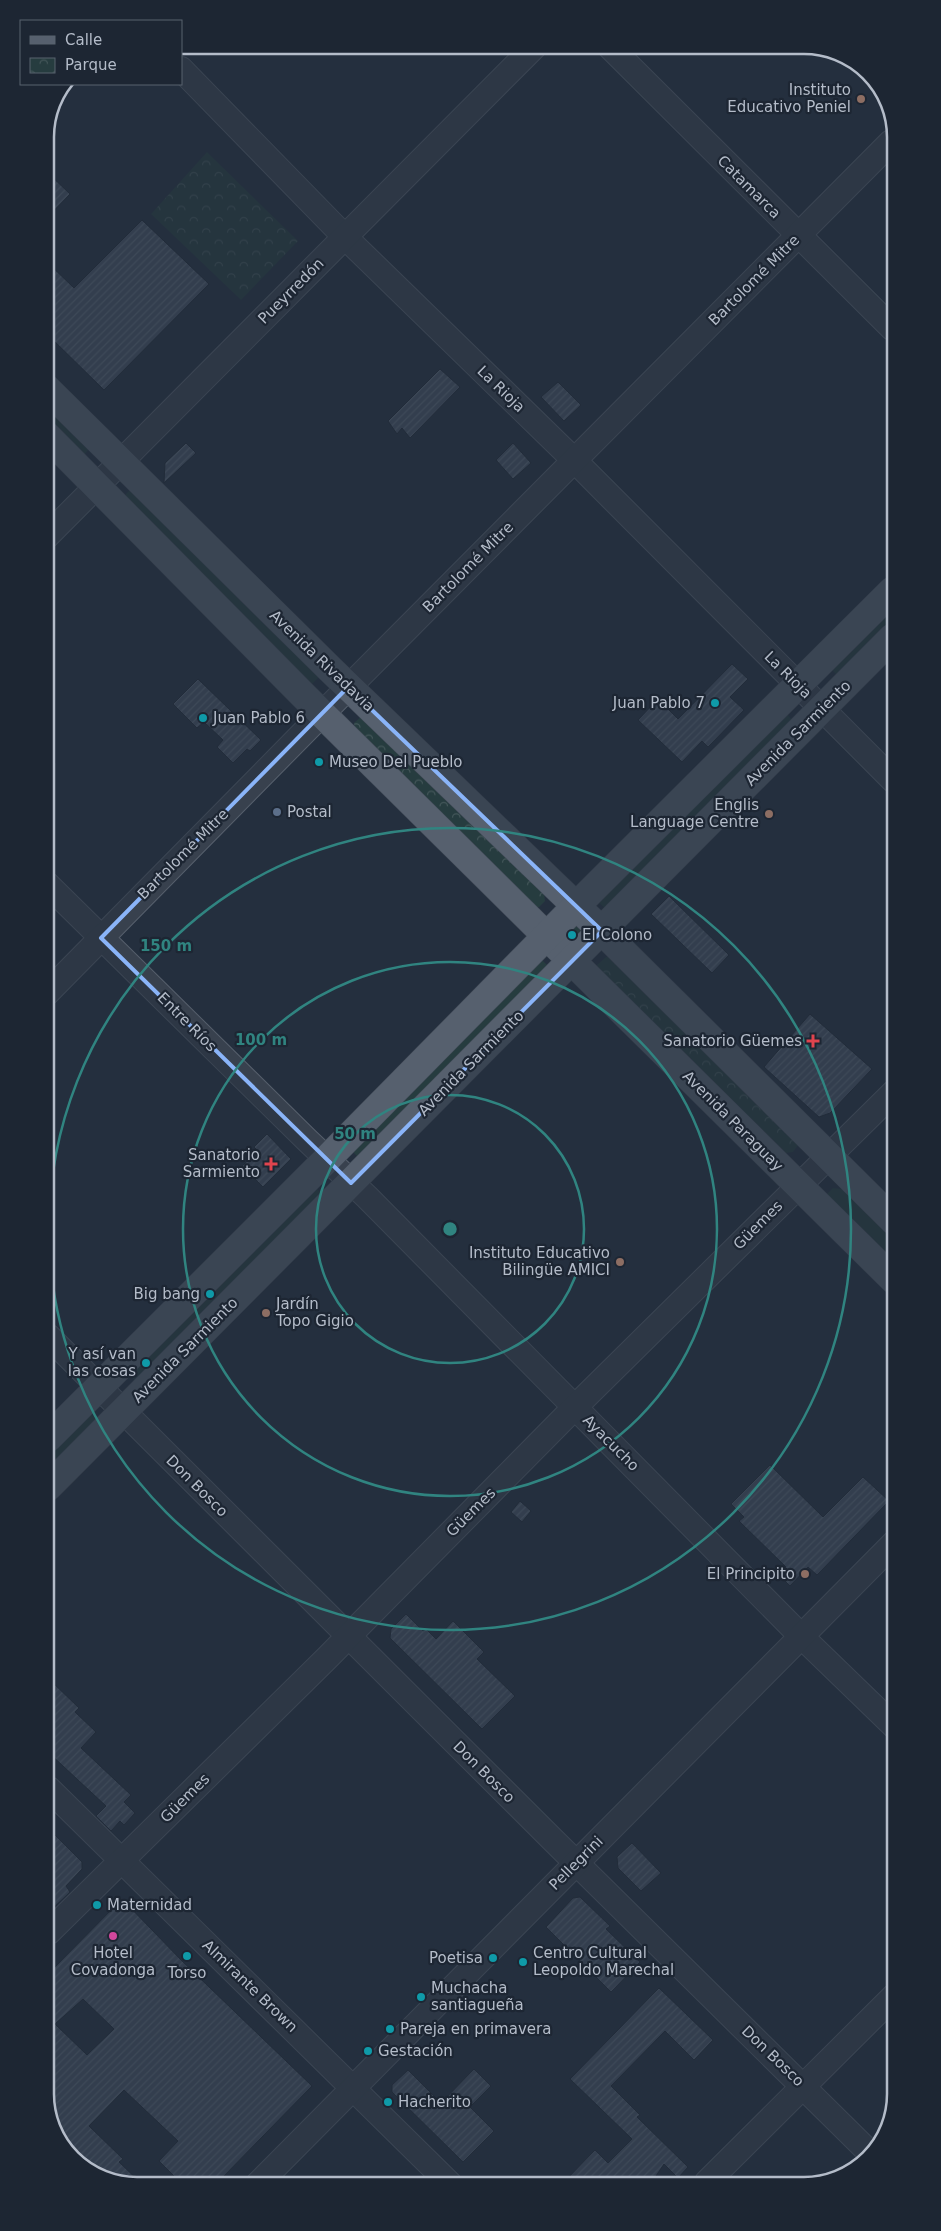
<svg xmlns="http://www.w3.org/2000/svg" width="941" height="2231" font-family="'DejaVu Sans',sans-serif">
	<defs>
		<pattern id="park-crowns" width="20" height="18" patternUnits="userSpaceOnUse" patternTransform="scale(1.25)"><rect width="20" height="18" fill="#263c3f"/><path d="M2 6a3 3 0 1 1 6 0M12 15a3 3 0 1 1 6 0" fill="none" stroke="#435659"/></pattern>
		<pattern id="building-hatch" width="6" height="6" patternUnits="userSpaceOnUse" patternTransform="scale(1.25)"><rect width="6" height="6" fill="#455162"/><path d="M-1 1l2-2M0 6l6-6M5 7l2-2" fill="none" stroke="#5d6877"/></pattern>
	</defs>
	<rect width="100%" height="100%" fill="#242f3e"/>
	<g fill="#263c3f">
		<path d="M 46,400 L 90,448 L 84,455 L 81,455 L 46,419 Z"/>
		<path d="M 131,489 L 319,677 L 312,684 L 307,682 L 126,500 L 126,494 Z"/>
		<path d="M 892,601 L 892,628 L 838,676 L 831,669 Z"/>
		<path d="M 781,714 L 788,715 L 792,720 L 606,909 L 599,903 L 600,896 Z"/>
		<path d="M 574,925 L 582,930 L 583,934 L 575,944 L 564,937 Z"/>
		<path d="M 541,959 L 548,966 L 361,1160 L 348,1147 Z"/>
		<path d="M 316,1188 L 322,1193 L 137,1381 L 129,1376 Z"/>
		<path d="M 833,1188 L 842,1189 L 894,1241 L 894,1267 L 826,1195 Z"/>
		<path d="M 82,1415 L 92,1415 L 97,1420 L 48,1477 L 48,1448 Z"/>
	</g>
	<g fill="url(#park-crowns)">
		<path d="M 207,152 L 298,241 L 241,300 L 151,214 Z"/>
		<path d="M 362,716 L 544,894 L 545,901 L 539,907 L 534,907 L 355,728 L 354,723 Z"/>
		<path d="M 606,957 L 610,957 L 799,1144 L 793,1152 L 786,1153 L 596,970 L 597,965 Z"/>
	</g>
	<g fill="url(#building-hatch)" stroke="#1f2835" fill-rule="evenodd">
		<path d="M 45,170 L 70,194 L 45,220 Z"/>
		<path d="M 142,220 L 209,284 L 104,390 L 46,333 L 45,260 L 74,288 Z"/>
		<path d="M 440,369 L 460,387 L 410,438 L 402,428 L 397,434 L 388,421 Z"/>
		<path d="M 558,382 L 581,405 L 564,421 L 541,397 Z"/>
		<path d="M 186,443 L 196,453 L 164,483 L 165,463 Z"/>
		<path d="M 513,443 L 531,463 L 513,479 L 496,460 Z"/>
		<path d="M 732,664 L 748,679 L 730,697 L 744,710 L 708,747 L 702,741 L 682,762 L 638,720 L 658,699 L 678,719 Z"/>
		<path d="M 198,679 L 261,740 L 250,751 L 247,749 L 233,763 L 217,747 L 223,740 L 204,722 L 197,728 L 173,704 Z"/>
		<path d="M 669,896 L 729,955 L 712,973 L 651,914 Z"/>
		<path d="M 810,1014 L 872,1069 L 830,1113 L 819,1117 L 764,1067 Z"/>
		<path d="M 267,1134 L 291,1159 L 263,1187 L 242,1166 L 258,1151 L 254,1147 Z"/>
		<path d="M 770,1465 L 823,1517 L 863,1477 L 889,1501 L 817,1575 L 808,1567 L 790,1586 L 778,1574 L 786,1567 L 739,1521 L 744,1517 L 731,1504 Z"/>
		<path d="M 520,1501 L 531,1511 L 522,1522 L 511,1512 Z"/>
		<path d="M 406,1614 L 423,1631 L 426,1629 L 436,1639 L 453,1621 L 484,1652 L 477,1659 L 515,1696 L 482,1729 L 390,1638 L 391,1629 Z"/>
		<path d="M 49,1679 L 79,1708 L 75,1712 L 96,1732 L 81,1748 L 131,1795 L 124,1802 L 135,1813 L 124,1825 L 120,1821 L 111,1831 L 96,1816 L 106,1806 L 49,1753 Z"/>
		<path d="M 49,1829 L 82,1862 L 82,1869 L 66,1886 L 70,1892 L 49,1912 Z"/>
		<path d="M 632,1843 L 661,1873 L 641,1891 L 618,1868 L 617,1857 Z"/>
		<path d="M 580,1897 L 610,1926 L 606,1929 L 640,1962 L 611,1992 L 546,1927 L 573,1898 Z"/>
		<path d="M 122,1899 L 182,1961 L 312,2086 L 215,2185 L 165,2186 L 174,2176 L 159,2161 L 178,2141 L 124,2090 L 89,2126 L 123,2159 L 119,2162 L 144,2186 L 131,2186 L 81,2167 L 50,2123 L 49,1973 ZM 83,1999 L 114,2029 L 87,2055 L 55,2024 Z"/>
		<path d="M 659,1988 L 713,2040 L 694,2060 L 665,2031 L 611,2086 L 640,2115 L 637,2117 L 688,2167 L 678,2178 L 664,2164 L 652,2182 L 563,2183 L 595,2150 L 608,2163 L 632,2139 L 570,2079 Z"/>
		<path d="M 474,2069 L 491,2086 L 470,2107 L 494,2131 L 463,2162 L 392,2092 L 392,2085 L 408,2070 L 441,2103 Z"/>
	</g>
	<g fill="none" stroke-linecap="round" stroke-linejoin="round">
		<g stroke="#565f6c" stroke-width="26">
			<g id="minor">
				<path d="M 608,45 L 892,328"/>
				<path d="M 181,69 L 345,237 L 574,460 L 893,780"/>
				<path d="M 46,537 L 536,45"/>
				<path d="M 47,884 L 307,1140 L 367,1197 L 802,1637 L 895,1727"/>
				<path d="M 47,993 L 323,713 L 891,142"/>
				<path d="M 48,1336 L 552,1839 L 871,2154"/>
				<path d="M 49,1789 L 450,2184"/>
				<path d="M 49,1932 L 327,1658 L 575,1407 L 894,1092"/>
				<path d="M 707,2182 L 896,1994"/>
				<path d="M 257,2185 L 895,1542"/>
			</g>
		</g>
		<g stroke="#414a57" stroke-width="29">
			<g id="major">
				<path d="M 46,388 L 330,669 L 602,931 L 894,1221"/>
				<path d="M 46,435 L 303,695 L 894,1280"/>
				<path d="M 48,1438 L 327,1159 L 591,891 L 892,591"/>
				<path d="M 48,1487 L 892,638"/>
			</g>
		</g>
		<use href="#minor" stroke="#38414e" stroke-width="24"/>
		<use href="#major" stroke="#56606e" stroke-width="28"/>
	</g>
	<path d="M0 0H941V2231H0ZM 348,687 L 602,931 L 351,1183 L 101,938 Z" fill="#242f3e" fill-opacity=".55" fill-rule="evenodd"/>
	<path fill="none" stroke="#8ab4f8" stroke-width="4" stroke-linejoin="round" d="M 348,687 L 602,931 L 351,1183 L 101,938 Z"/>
	<g fill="none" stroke="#308480" stroke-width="2.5">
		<circle cx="450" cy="1229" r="134"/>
		<circle cx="450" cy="1229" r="267"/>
		<circle cx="450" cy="1229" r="401"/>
	</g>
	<g fill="#8d6e63" stroke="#1d2633" stroke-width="2">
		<circle cx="861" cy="99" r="5"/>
		<circle cx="769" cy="814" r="5"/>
		<circle cx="620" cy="1262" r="5"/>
		<circle cx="266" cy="1313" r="5"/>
		<circle cx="805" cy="1574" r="5"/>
	</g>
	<g fill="#0f9aa8" stroke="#1d2633" stroke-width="2">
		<circle cx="715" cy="703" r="5"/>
		<circle cx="203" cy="718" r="5"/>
		<circle cx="319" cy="762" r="5"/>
		<circle cx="572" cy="935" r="5"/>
		<circle cx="210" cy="1294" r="5"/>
		<circle cx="146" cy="1363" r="5"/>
		<circle cx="97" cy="1905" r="5"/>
		<circle cx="187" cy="1956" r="5"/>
		<circle cx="493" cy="1958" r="5"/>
		<circle cx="523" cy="1962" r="5"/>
		<circle cx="421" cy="1997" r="5"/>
		<circle cx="390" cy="2029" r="5"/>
		<circle cx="368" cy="2051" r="5"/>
		<circle cx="388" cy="2102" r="5"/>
	</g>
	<circle fill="#5c6f8a" stroke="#1d2633" stroke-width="2" cx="277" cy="812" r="5"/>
	<g fill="#e0444e" stroke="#1d2633" stroke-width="2">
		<path d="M810.5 1033.5h5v5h5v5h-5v5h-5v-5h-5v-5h5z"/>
		<path d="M268.5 1156.5h5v5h5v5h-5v5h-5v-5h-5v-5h5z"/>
	</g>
	<circle fill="#d1479c" stroke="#1d2633" stroke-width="2" cx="113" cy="1936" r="5"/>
	<g text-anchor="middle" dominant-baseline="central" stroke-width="4.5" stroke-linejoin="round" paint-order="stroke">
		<g font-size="15" fill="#b4bcc9" stroke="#1d2633" text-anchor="start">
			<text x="851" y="90" text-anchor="end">Instituto<tspan x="851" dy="17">Educativo Peniel</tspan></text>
			<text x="705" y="703" text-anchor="end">Juan Pablo 7</text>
			<text x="213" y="718">Juan Pablo 6</text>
			<text x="329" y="762">Museo Del Pueblo</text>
			<text x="759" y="805" text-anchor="end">Englis<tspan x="759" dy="17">Language Centre</tspan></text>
			<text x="287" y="812">Postal</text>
			<text x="582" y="935">El Colono</text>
			<text x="802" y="1041" text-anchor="end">Sanatorio Güemes</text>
			<text x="260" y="1155" text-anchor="end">Sanatorio<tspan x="260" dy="17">Sarmiento</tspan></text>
			<text x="610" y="1253" text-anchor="end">Instituto Educativo<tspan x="610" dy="17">Bilingüe AMICI</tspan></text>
			<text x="200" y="1294" text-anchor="end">Big bang</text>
			<text x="276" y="1304">Jardín<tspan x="276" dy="17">Topo Gigio</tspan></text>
			<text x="136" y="1354" text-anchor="end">Y así van<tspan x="136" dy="17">las cosas</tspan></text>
			<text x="795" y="1574" text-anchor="end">El Principito</text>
			<text x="107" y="1905">Maternidad</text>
			<text x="113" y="1953" text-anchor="middle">Hotel<tspan x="113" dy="17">Covadonga</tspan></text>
			<text x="533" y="1953">Centro Cultural<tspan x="533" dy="17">Leopoldo Marechal</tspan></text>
			<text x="483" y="1958" text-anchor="end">Poetisa</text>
			<text x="187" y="1973" text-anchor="middle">Torso</text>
			<text x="431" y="1988">Muchacha<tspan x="431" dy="17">santiagueña</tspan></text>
			<text x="400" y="2029">Pareja en primavera</text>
			<text x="378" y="2051">Gestación</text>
			<text x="398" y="2102">Hacherito</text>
		</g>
		<g font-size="15" fill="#b4bcc9" stroke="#1d2633">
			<text transform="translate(749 187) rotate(45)">Catamarca</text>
			<text transform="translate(754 280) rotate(-45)">Bartolomé Mitre</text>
			<text transform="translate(291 291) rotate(-45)">Pueyrredón</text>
			<text transform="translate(501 389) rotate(44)">La Rioja</text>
			<text transform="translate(468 567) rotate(-45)">Bartolomé Mitre</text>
			<text transform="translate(322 661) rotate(44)">Avenida Rivadavia</text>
			<text transform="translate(788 675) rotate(45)">La Rioja</text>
			<text transform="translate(798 733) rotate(-45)">Avenida Sarmiento</text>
			<text transform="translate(183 854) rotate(-45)">Bartolomé Mitre</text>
			<text transform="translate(187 1022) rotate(45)">Entre Ríos</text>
			<text transform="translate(471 1063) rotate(-45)">Avenida Sarmiento</text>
			<text transform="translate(733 1121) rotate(45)">Avenida Paraguay</text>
			<text transform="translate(758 1225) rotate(-45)">Güemes</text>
			<text transform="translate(185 1350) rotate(-45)">Avenida Sarmiento</text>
			<text transform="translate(611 1443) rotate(45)">Ayacucho</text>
			<text transform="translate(197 1486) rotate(45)">Don Bosco</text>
			<text transform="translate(471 1512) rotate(-45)">Güemes</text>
			<text transform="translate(484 1772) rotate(45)">Don Bosco</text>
			<text transform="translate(185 1798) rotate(-45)">Güemes</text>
			<text transform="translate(576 1863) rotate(-45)">Pellegrini</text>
			<text transform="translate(250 1986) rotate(44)">Almirante Brown</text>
			<text transform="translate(773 2056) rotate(44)">Don Bosco</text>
		</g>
	</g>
	<path d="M0 0H941V2231H0ZM137 54H804A83 83 0 0 1 887 137V2094A83 83 0 0 1 804 2177H137A83 83 0 0 1 54 2094V137A83 83 0 0 1 137 54Z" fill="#1d2633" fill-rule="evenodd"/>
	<path fill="none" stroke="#b4bcc9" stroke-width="2.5" d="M137 54H804A83 83 0 0 1 887 137V2094A83 83 0 0 1 804 2177H137A83 83 0 0 1 54 2094V137A83 83 0 0 1 137 54Z"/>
	<circle cx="450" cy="1229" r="8" fill="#308480" stroke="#1d2633" stroke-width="2.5"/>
	<g font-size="15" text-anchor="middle" font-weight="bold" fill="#308480" stroke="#1d2633" stroke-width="4.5" stroke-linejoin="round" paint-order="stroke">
		<text x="166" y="951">150 m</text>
		<text x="261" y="1045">100 m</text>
		<text x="355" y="1139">50 m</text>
	</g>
	<rect x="20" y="20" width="162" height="65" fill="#1d2633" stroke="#59626f"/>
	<rect x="30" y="36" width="25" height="8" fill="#56606e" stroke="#59626f"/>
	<text x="65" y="45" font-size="15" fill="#b4bcc9">Calle</text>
	<rect x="30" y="58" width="25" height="15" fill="url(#park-crowns)" stroke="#59626f"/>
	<text x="65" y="70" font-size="15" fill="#b4bcc9">Parque</text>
</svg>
